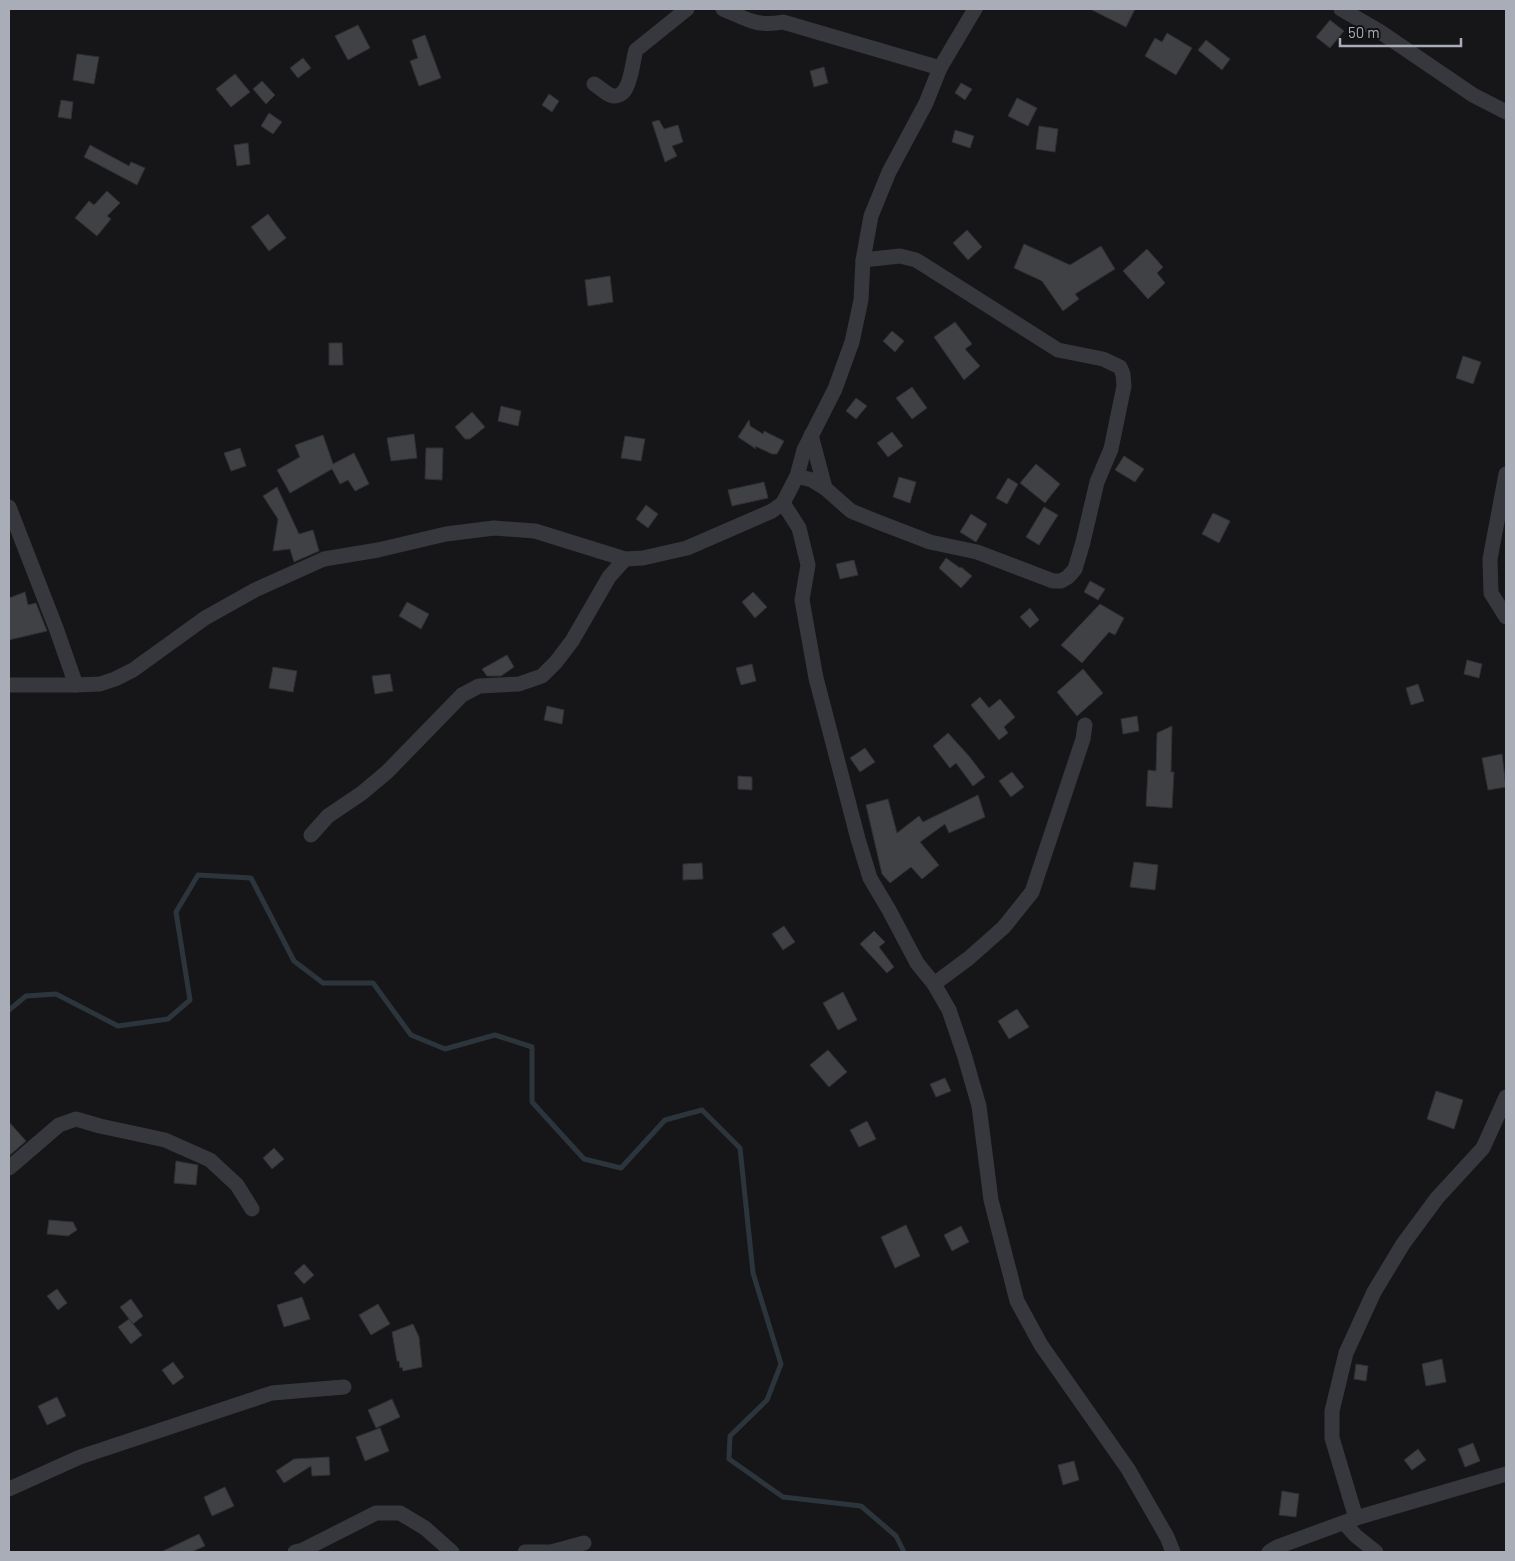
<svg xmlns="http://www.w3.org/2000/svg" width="1515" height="1561" font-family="Barlow,sans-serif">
	<rect width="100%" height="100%" fill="#161618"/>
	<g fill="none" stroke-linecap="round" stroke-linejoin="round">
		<path stroke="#2c353c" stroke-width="5" d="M 9,1010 L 26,996 L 56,994 L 118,1026 L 168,1019 L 190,1000 L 176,912 L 198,875 L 251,878 L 294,961 L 323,983 L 373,983 L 411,1035 L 445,1049 L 495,1035 L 532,1047 L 532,1102 L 584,1159 L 621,1168 L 665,1120 L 702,1110 L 740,1148 L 753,1273 L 781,1364 L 767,1400 L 730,1436 L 729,1459 L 783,1497 L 861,1506 L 896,1536 L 904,1552"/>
	</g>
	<g fill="#404145" stroke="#303034">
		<path d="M 1090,9 L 1135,9 L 1126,27 Z"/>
		<path d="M 1330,20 L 1344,31 L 1330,48 L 1316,37 Z"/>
		<path d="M 358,25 L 370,48 L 348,60 L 335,36 Z"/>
		<path d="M 1167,33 L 1192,48 L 1176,75 L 1145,56 L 1155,38 L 1162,42 Z"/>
		<path d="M 425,35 L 441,78 L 419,86 L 410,61 L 418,58 L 412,40 Z"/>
		<path d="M 1206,40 L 1230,59 L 1222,70 L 1198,50 Z"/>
		<path d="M 77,54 L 99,57 L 94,84 L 73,80 Z"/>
		<path d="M 303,58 L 311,68 L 298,78 L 290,68 Z"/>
		<path d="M 824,67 L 828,83 L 814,87 L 810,71 Z"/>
		<path d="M 235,74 L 250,92 L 231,107 L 216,89 Z"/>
		<path d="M 262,81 L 275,95 L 266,104 L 253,89 Z"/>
		<path d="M 961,83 L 972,89 L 965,100 L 955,93 Z"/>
		<path d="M 549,94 L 559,101 L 552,112 L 542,105 Z"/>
		<path d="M 1017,98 L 1037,108 L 1028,126 L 1008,116 Z"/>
		<path d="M 61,100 L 73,102 L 71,119 L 58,117 Z"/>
		<path d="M 269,113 L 282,122 L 273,134 L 261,126 Z"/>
		<path d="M 659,120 L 664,129 L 678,125 L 683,142 L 672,146 L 677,156 L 665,162 L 652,122 Z"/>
		<path d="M 1039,126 L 1058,129 L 1055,152 L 1036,149 Z"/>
		<path d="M 955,130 L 974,136 L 970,148 L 952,142 Z"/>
		<path d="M 248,143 L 250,164 L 237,166 L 234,145 Z"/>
		<path d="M 90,145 L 129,166 L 131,162 L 145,168 L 137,185 L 84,157 Z"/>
		<path d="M 107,191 L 120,203 L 107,216 L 111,219 L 97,236 L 75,218 L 89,201 L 94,205 Z"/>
		<path d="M 268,214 L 286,238 L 269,251 L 251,227 Z"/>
		<path d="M 967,230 L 982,247 L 968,260 L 953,243 Z"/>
		<path d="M 1024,244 L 1070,265 L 1101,246 L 1115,269 L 1075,294 L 1079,299 L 1063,311 L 1042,281 L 1014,268 Z"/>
		<path d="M 1147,249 L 1163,267 L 1157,273 L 1165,283 L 1148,299 L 1123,271 Z"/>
		<path d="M 610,276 L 613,302 L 588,306 L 585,280 Z"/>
		<path d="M 955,322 L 972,344 L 965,349 L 980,366 L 964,380 L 934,337 Z"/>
		<path d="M 892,331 L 904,341 L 895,352 L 883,341 Z"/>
		<path d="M 329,343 L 342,343 L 343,365 L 329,365 Z"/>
		<path d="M 1463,356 L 1481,362 L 1473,384 L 1456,378 Z"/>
		<path d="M 912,387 L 927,408 L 912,419 L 896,398 Z"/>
		<path d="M 856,398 L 867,406 L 856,419 L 846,411 Z"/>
		<path d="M 501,406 L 521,411 L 518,426 L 498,421 Z"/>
		<path d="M 472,412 L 485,427 L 470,439 L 465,439 L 455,427 Z"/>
		<path d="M 749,420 L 750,426 L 763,434 L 764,431 L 784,441 L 777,454 L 772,454 L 755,446 L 756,449 L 738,437 Z"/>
		<path d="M 892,432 L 903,446 L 888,457 L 877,443 Z"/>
		<path d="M 414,434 L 417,458 L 391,461 L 387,438 Z"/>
		<path d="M 323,435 L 333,464 L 354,453 L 369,484 L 355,491 L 348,480 L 340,484 L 332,469 L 290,493 L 277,470 L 300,457 L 295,445 Z"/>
		<path d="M 625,436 L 645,439 L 641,461 L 621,458 Z"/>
		<path d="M 240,448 L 246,466 L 231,471 L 224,453 Z"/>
		<path d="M 426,448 L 443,448 L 442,480 L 425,479 Z"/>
		<path d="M 1124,456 L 1144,469 L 1135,482 L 1115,470 Z"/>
		<path d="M 1036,464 L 1060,484 L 1045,503 L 1020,483 Z"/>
		<path d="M 899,477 L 916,482 L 910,503 L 893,497 Z"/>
		<path d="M 1008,478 L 1018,484 L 1007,504 L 996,498 Z"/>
		<path d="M 764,482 L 768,498 L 732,506 L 728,490 Z"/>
		<path d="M 277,487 L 299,534 L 313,530 L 319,551 L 294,562 L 290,549 L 273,551 L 278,519 L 263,496 Z"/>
		<path d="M 646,505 L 658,514 L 648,528 L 636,519 Z"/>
		<path d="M 1044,507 L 1058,515 L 1039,545 L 1026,537 Z"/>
		<path d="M 1213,513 L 1230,521 L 1219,543 L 1202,534 Z"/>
		<path d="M 971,514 L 987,524 L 976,542 L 960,532 Z"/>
		<path d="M 946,558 L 960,568 L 961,567 L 972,576 L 961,588 L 939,568 Z"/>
		<path d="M 854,560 L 858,575 L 840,579 L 836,564 Z"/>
		<path d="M 1090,581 L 1105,589 L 1098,600 L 1084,592 Z"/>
		<path d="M 25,592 L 28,605 L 36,603 L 47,631 L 9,640 L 9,598 Z"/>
		<path d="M 753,592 L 767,607 L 755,618 L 742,602 Z"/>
		<path d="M 407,602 L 429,614 L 421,629 L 399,616 Z"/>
		<path d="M 1100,604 L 1124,618 L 1115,635 L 1109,632 L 1082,663 L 1061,645 Z"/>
		<path d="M 1030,608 L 1039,620 L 1030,628 L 1020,617 Z"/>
		<path d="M 507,655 L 514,667 L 501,676 L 487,676 L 482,669 Z"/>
		<path d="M 1467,660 L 1482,664 L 1479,678 L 1464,674 Z"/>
		<path d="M 752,664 L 756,681 L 741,685 L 736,668 Z"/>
		<path d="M 273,667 L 297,671 L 293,692 L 269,688 Z"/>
		<path d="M 1083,669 L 1103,693 L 1077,716 L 1057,692 Z"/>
		<path d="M 390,674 L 393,691 L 375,694 L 372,676 Z"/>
		<path d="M 1418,684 L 1424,701 L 1411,705 L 1406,688 Z"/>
		<path d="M 980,697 L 989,708 L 1000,699 L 1015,717 L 1004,727 L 1008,733 L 999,740 L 971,705 Z"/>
		<path d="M 547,706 L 564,710 L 562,724 L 544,720 Z"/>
		<path d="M 1137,716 L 1139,731 L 1123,734 L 1121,719 Z"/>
		<path d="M 1172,726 L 1171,772 L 1174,772 L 1172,808 L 1146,806 L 1148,770 L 1156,771 L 1157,733 Z"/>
		<path d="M 948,733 L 969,756 L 985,777 L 973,786 L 956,763 L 950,768 L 933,746 Z"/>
		<path d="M 865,748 L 875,762 L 860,772 L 850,758 Z"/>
		<path d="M 1502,754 L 1506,787 L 1488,790 L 1482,758 Z"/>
		<path d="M 1012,772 L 1024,787 L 1011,797 L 999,781 Z"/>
		<path d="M 738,776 L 752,777 L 752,790 L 738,789 Z"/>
		<path d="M 978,795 L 985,817 L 949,833 L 945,824 L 920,842 L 939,865 L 922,879 L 911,867 L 890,883 L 882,874 L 866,805 L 888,799 L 897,833 L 919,816 L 923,822 Z"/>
		<path d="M 1134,862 L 1158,865 L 1155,890 L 1130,887 Z"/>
		<path d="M 702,863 L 703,879 L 683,880 L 683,864 Z"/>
		<path d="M 784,926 L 795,942 L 783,950 L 772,934 Z"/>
		<path d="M 874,931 L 885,942 L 879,947 L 894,967 L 887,973 L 860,944 Z"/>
		<path d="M 843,992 L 857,1020 L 838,1030 L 823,1003 Z"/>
		<path d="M 1017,1009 L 1029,1027 L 1009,1039 L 998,1021 Z"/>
		<path d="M 828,1050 L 847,1072 L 829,1087 L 810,1065 Z"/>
		<path d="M 945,1078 L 951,1091 L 936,1097 L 930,1084 Z"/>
		<path d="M 1436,1091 L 1463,1100 L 1454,1129 L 1427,1119 Z"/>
		<path d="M 867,1121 L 876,1139 L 859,1147 L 850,1130 Z"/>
		<path d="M 9,1122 L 26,1141 L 9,1156 Z"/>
		<path d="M 274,1148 L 284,1159 L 272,1169 L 263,1158 Z"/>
		<path d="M 176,1161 L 198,1165 L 196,1185 L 174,1183 Z"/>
		<path d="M 49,1220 L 73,1222 L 77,1230 L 68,1236 L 47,1234 Z"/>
		<path d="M 906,1225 L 920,1256 L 895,1268 L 881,1237 Z"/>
		<path d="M 961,1226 L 969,1242 L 952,1251 L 944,1235 Z"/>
		<path d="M 304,1264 L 314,1275 L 304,1284 L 294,1273 Z"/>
		<path d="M 57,1289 L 67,1303 L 58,1310 L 47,1296 Z"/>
		<path d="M 302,1297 L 310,1319 L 284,1327 L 277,1305 Z"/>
		<path d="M 131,1299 L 143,1316 L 133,1324 L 120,1307 Z"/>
		<path d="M 378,1304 L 390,1324 L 371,1335 L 359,1315 Z"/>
		<path d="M 129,1319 L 142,1335 L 131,1344 L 118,1327 Z"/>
		<path d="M 413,1324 L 419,1337 L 422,1367 L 403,1371 L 402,1367 L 400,1368 L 399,1361 L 397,1361 L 392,1332 Z"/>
		<path d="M 1442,1359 L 1446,1382 L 1426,1386 L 1422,1364 Z"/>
		<path d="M 173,1362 L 184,1377 L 173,1385 L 162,1370 Z"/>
		<path d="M 1356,1364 L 1368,1366 L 1366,1381 L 1354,1379 Z"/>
		<path d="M 57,1397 L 66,1416 L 47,1425 L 38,1406 Z"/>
		<path d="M 392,1399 L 400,1417 L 376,1428 L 368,1410 Z"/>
		<path d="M 380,1428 L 389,1451 L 365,1461 L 356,1437 Z"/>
		<path d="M 1473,1443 L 1480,1461 L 1465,1467 L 1458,1449 Z"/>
		<path d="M 1418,1449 L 1426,1460 L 1412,1470 L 1404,1460 Z"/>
		<path d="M 329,1457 L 330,1475 L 312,1476 L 311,1466 L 284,1483 L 276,1471 L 294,1459 Z"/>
		<path d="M 1074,1461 L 1079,1480 L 1063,1485 L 1058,1465 Z"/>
		<path d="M 225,1487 L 234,1506 L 212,1516 L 204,1497 Z"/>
		<path d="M 1282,1491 L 1299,1494 L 1296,1517 L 1279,1515 Z"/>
		<path d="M 199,1534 L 205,1546 L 191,1552 L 161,1552 Z"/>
	</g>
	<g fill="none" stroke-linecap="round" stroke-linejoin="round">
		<g stroke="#37383d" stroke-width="15">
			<path d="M 723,9 C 747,19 756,27 783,22 L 940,68"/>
			<path d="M 1341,9 L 1379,31 L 1473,95 L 1506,112"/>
			<path d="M 594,84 C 599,87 604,92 610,95 C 631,103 632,61 636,50 L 687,9"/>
			<path d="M 811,435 L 825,488"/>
			<path d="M 1506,474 L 1490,559 L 1491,593 L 1506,617"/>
			<path d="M 797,476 L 812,480 L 825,488 L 851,511 L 878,522 L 930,542 L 977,552 L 1053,581 L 1061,581 L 1068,577 L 1075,569 L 1083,542 L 1097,482 L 1111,449 L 1124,386 L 1123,374 L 1120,367 L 1103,359 L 1058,350 L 916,260 L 900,256 L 863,260"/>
			<path d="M 783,503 L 799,528 L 808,565 L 802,600 L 816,678 L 858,839 L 870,878 L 889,910 L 917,963 L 934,984 L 949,1010 L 964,1054 L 979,1106 L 991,1200 L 1017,1301 L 1041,1345 L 1128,1469 L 1167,1537 L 1173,1552"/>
			<path d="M 9,507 L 56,628 L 76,685"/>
			<path d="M 9,685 L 76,685 L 100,684 L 115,679 L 133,670 L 205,618 L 255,590 L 324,559 L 378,550 L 446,534 L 494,528 L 535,531 L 625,559 L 643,558 L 687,548 L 772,511 L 783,503 L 797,476 L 804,450 L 835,389 L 852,342 L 861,300 L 863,260 L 871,216 L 889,172 L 926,103 L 940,68 L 975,9"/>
			<path d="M 311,835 L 328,816 L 362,793 L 387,772 L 462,695 L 479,686 L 519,684 L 542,676 L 556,662 L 572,641 L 609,577 L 625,559"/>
			<path d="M 934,984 L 969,958 L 1004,927 L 1032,892 L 1083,739 L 1085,725"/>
			<path d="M 9,1168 L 59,1125 L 76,1119 L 100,1126 L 165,1140 L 210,1160 L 237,1185 L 252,1209"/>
			<path d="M 9,1489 L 80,1457 L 272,1393 L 344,1387"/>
			<path d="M 1356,1518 L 1332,1438 L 1332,1411 L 1346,1353 L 1374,1292 L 1403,1244 L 1437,1198 L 1483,1148 L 1506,1097"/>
			<path d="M 1344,1523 L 1356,1536 L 1376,1552"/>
			<path d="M 295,1552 L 303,1550 L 376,1513 L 400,1513 L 425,1528 L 452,1552"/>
			<path d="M 525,1552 L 551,1552 L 584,1543"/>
			<path d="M 1269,1552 L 1277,1547 L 1356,1518 L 1506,1474"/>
		</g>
	</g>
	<rect width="1515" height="1561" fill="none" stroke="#a8adb8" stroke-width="20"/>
	<path d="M1340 38v8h121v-8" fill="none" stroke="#a8adb8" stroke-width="2.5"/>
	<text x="1348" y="38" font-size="15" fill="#a8adb8" stroke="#111113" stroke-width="4" paint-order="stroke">50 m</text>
</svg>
